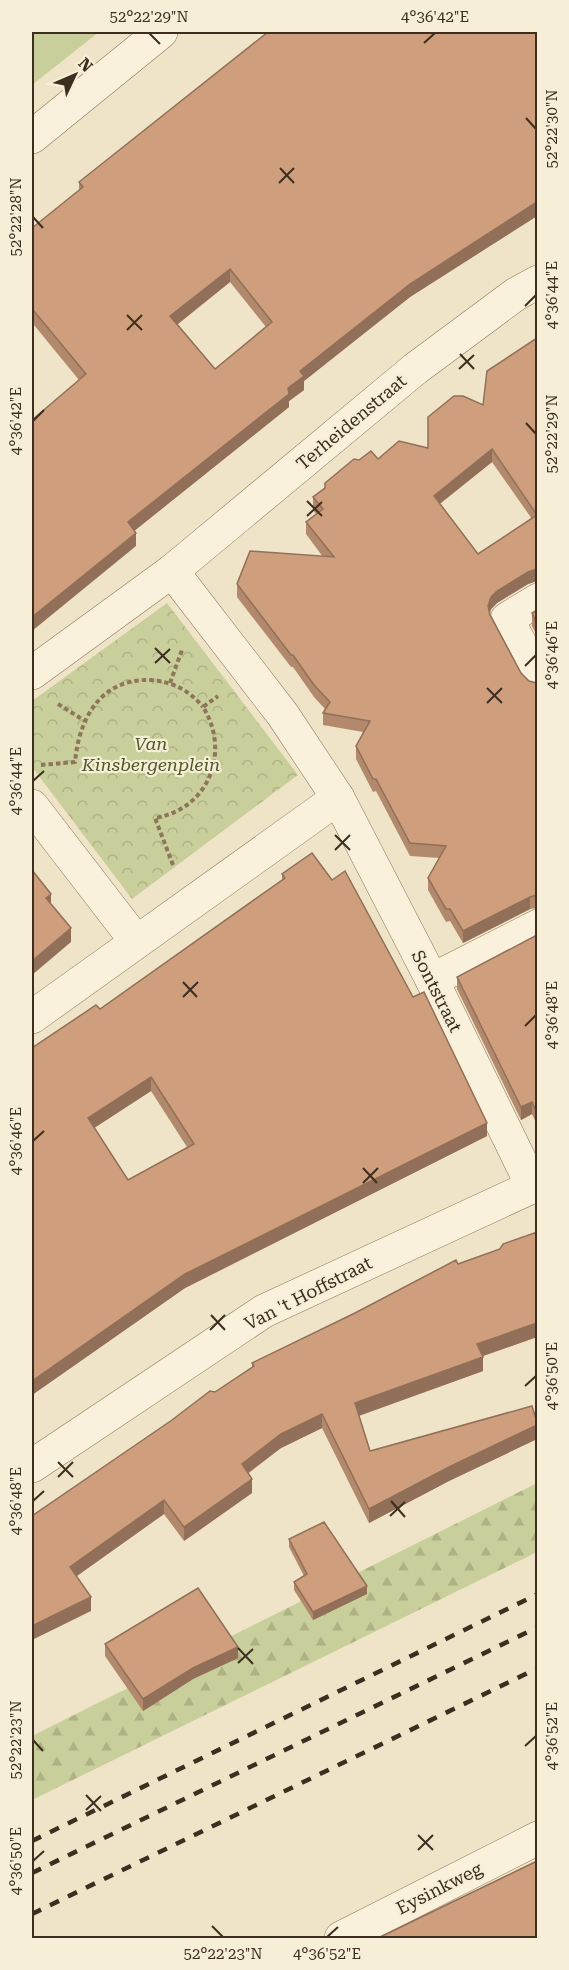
<svg xmlns="http://www.w3.org/2000/svg" width="569" height="1970" font-family="'Roboto Serif',serif">
	<defs>
		<pattern id="forest-firs" width="22" height="20" patternUnits="userSpaceOnUse" patternTransform="scale(1.5)"><rect width="22" height="20" fill="#c9cf9b"/><path d="M5 1l3.5 6h-7zM16 11l3.5 6h-7z" fill="#aeb285"/></pattern>
		<pattern id="park-crowns" width="20" height="18" patternUnits="userSpaceOnUse" patternTransform="scale(1.5)"><rect width="20" height="18" fill="#c9cf9b"/><path d="M2 6a3 3 0 1 1 6 0M12 15a3 3 0 1 1 6 0" fill="none" stroke="#aeb285"/></pattern>
	</defs>
	<rect width="100%" height="100%" fill="#f0e4c8"/>
	<path fill="#c9cf9b" d="M 32,32 L 99,32 L 32,85 Z"/>
	<path fill="url(#forest-firs)" d="M 537,1483 L 537,1552 L 32,1800 L 32,1736 Z"/>
	<path fill="url(#park-crowns)" d="M 167,603 L 298,775 L 132,899 L 32,767 L 32,701 Z"/>
	<g fill="none" stroke-linecap="round" stroke-linejoin="round">
		<g stroke="#8d765c" stroke-width="34">
			<g id="minor">
				<path d="M 32,137 L 161,32"/>
				<path d="M 172,571 L 283,715 L 338,798 L 432,980 L 532,1185"/>
				<path d="M 538,600 L 507,619 L 538,677"/>
				<path d="M 32,673 L 172,571 L 415,369 L 516,294 L 538,282"/>
				<path d="M 32,806 L 136,941"/>
				<path d="M 432,980 L 538,926"/>
				<path d="M 32,1017 L 338,798"/>
				<path d="M 32,1466 L 264,1311 L 538,1184"/>
				<path d="M 341,1938 L 538,1838"/>
			</g>
		</g>
		<g stroke="#8d765c" stroke-width="4" stroke-dasharray="4.5 3" stroke-linecap="butt">
			<path d="M 170,683 L 182,650"/>
			<path d="M 58,704 L 85,721"/>
			<path d="M 41,765 L 75,762 C 79,718 101,678 151,680 C 173,682 189,690 203,707"/>
			<path d="M 173,865 L 155,818 C 209,809 231,752 203,707 L 218,696"/>
		</g>
		<use href="#minor" stroke="#faf1dc" stroke-width="33"/>
		<g stroke="#3d2e20" stroke-width="4.5" stroke-dasharray="10 10" stroke-linecap="butt">
			<path d="M 32,1841 L 538,1594"/>
			<path d="M 32,1873 L 538,1627"/>
			<path d="M 32,1914 L 538,1668"/>
		</g>
	</g>
	<g fill="#b2896c" fill-rule="evenodd">
		<path d="M 537,32 L 537,216 L 410,297 L 304,381 L 304,390 L 289,401 L 289,407 L 135,530 L 136,546 L 79,380 L 34,325 L 32,228 L 79,190 L 79,182 ZM 230,282 L 266,327 L 215,369 L 177,325 Z"/>
		<path d="M 537,338 L 537,581 L 528,584 L 497,603 L 491,609 L 490,613 L 521,673 L 529,681 L 537,683 L 537,908 L 530,909 L 463,943 L 450,921 L 446,922 L 428,890 L 428,878 L 440,858 L 410,856 L 376,791 L 373,792 L 356,759 L 356,746 L 363,732 L 323,725 L 323,713 L 325,709 L 314,697 L 293,667 L 291,667 L 237,597 L 237,584 L 323,557 L 306,534 L 306,522 L 316,514 L 313,510 L 313,497 L 359,460 L 378,459 L 428,448 L 483,405 ZM 492,462 L 532,519 L 478,554 L 440,504 Z"/>
		<path d="M 537,610 L 537,636 L 532,626 L 532,613 Z"/>
		<path d="M 282,874 L 487,1136 L 185,1288 L 32,1395 L 100,1009 L 282,880 ZM 151,1091 L 187,1147 L 128,1180 L 94,1128 Z"/>
		<path d="M 537,935 L 537,1125 L 532,1114 L 521,1120 L 457,989 L 457,977 Z"/>
		<path d="M 458,1264 L 537,1337 L 483,1356 L 483,1371 L 359,1416 L 370,1451 L 537,1422 L 537,1439 L 449,1481 L 369,1523 L 322,1428 L 281,1448 L 249,1473 L 252,1493 L 184,1541 L 164,1514 L 76,1576 L 91,1611 L 32,1516 L 252,1367 L 252,1363 Z"/>
		<path d="M 289,1539 L 367,1594 L 313,1620 L 294,1590 L 294,1582 L 304,1576 L 289,1547 Z"/>
		<path d="M 105,1644 L 238,1658 L 193,1679 L 143,1711 L 105,1656 Z"/>
	</g>
	<g fill="#916f58">
		<path d="M 537,202 L 537,216 L 410,297 L 304,381 L 304,390 L 289,401 L 289,407 L 128,536 L 128,522 L 288,388 L 300,371 L 410,284 Z"/>
		<path d="M 230,269 L 230,282 L 170,330 L 170,316 Z"/>
		<path d="M 34,311 L 34,325 L 32,327 L 32,313 Z"/>
		<path d="M 492,449 L 492,462 L 434,508 L 434,496 Z"/>
		<path d="M 136,533 L 136,546 L 32,631 L 32,617 Z"/>
		<path d="M 537,569 L 537,581 L 528,584 L 497,603 L 491,609 L 488,618 L 488,606 L 491,597 L 497,591 L 528,572 Z"/>
		<path d="M 51,894 L 51,908 L 46,898 Z"/>
		<path d="M 530,897 L 530,909 L 463,943 L 463,931 Z"/>
		<path d="M 71,928 L 71,942 L 32,975 L 32,961 Z"/>
		<path d="M 151,1077 L 151,1091 L 88,1132 L 88,1118 Z"/>
		<path d="M 532,1102 L 532,1114 L 521,1120 L 521,1107 Z"/>
		<path d="M 487,1123 L 487,1136 L 185,1288 L 32,1395 L 32,1381 L 185,1274 Z"/>
		<path d="M 537,1323 L 537,1337 L 477,1358 L 477,1344 Z"/>
		<path d="M 483,1357 L 483,1371 L 355,1417 L 355,1403 Z"/>
		<path d="M 322,1414 L 322,1428 L 281,1448 L 242,1477 L 242,1464 L 281,1434 Z"/>
		<path d="M 537,1425 L 537,1439 L 449,1481 L 369,1523 L 369,1509 L 449,1467 Z"/>
		<path d="M 252,1479 L 252,1493 L 184,1541 L 184,1527 Z"/>
		<path d="M 164,1500 L 164,1514 L 70,1581 L 70,1567 Z"/>
		<path d="M 367,1586 L 367,1594 L 313,1620 L 313,1612 Z"/>
		<path d="M 91,1597 L 91,1611 L 32,1640 L 32,1626 Z"/>
		<path d="M 238,1647 L 238,1658 L 193,1679 L 143,1711 L 143,1699 L 193,1668 Z"/>
	</g>
	<g fill="#cf9f7d" stroke="#916f58" stroke-width="1.5" fill-rule="evenodd">
		<path d="M 268,32 L 537,32 L 537,202 L 410,284 L 300,371 L 304,376 L 288,388 L 289,394 L 128,522 L 136,533 L 32,617 L 32,420 L 86,374 L 34,311 L 32,313 L 32,228 L 83,187 L 79,182 ZM 230,269 L 272,322 L 215,369 L 170,316 Z"/>
		<path d="M 537,338 L 537,569 L 528,572 L 497,591 L 491,597 L 488,606 L 490,615 L 521,673 L 529,681 L 537,683 L 537,895 L 530,897 L 463,931 L 450,909 L 446,909 L 428,878 L 446,846 L 410,843 L 376,779 L 373,779 L 356,746 L 370,721 L 323,713 L 330,702 L 314,685 L 293,655 L 291,655 L 237,584 L 250,551 L 334,557 L 306,522 L 323,509 L 313,497 L 325,488 L 325,483 L 354,459 L 359,460 L 371,451 L 378,459 L 399,441 L 428,448 L 428,417 L 454,396 L 463,396 L 483,405 L 487,371 ZM 492,449 L 537,515 L 478,554 L 434,496 Z"/>
		<path d="M 537,610 L 537,624 L 532,613 Z"/>
		<path d="M 312,853 L 332,880 L 345,871 L 413,997 L 424,992 L 487,1123 L 185,1274 L 32,1381 L 32,1048 L 96,1005 L 100,1009 L 285,878 L 282,874 ZM 151,1077 L 194,1144 L 128,1180 L 88,1118 Z"/>
		<path d="M 32,870 L 51,894 L 46,898 L 71,928 L 32,961 Z"/>
		<path d="M 537,935 L 537,1113 L 532,1102 L 521,1107 L 457,977 Z"/>
		<path d="M 537,1232 L 537,1323 L 477,1344 L 483,1357 L 355,1403 L 370,1451 L 532,1406 L 537,1422 L 537,1425 L 449,1467 L 369,1509 L 322,1414 L 281,1434 L 242,1464 L 252,1479 L 184,1527 L 164,1500 L 70,1567 L 91,1597 L 32,1626 L 32,1516 L 172,1420 L 210,1391 L 215,1392 L 254,1366 L 252,1363 L 355,1313 L 456,1260 L 458,1264 L 500,1249 L 503,1244 Z"/>
		<path d="M 324,1522 L 367,1586 L 313,1612 L 294,1582 L 307,1574 L 289,1539 Z"/>
		<path d="M 198,1588 L 238,1647 L 193,1668 L 143,1699 L 105,1644 Z"/>
		<path d="M 537,1861 L 537,1938 L 378,1938 Z"/>
	</g>
	<path fill="none" stroke="#3d2e20" stroke-width="2" d="M 149,33 L 160,44M 424,43 L 435,33M 526,118 L 536,129M 280,168 L 294,183M 279,183 L 294,168M 33,217 L 43,228M 525,306 L 536,295M 127,315 L 142,330M 127,330 L 142,315M 460,354 L 474,369M 459,369 L 474,355M 33,421 L 44,410M 526,423 L 536,434M 307,501 L 322,516M 307,516 L 322,502M 155,648 L 170,663M 155,663 L 170,649M 525,666 L 536,655M 487,688 L 502,703M 487,703 L 502,688M 33,781 L 44,771M 335,835 L 350,850M 335,850 L 350,835M 183,982 L 197,997M 183,997 L 198,982M 525,1026 L 536,1015M 33,1141 L 44,1131M 363,1168 L 377,1183M 363,1183 L 378,1168M 211,1315 L 225,1330M 210,1330 L 225,1315M 525,1386 L 536,1376M 58,1462 L 73,1477M 58,1477 L 73,1462M 33,1501 L 44,1491M 391,1501 L 405,1517M 390,1516 L 405,1502M 238,1648 L 253,1664M 238,1663 L 253,1649M 33,1740 L 43,1751M 525,1746 L 536,1736M 86,1795 L 101,1811M 86,1810 L 101,1796M 418,1835 L 433,1850M 418,1850 L 433,1835M 33,1861 L 44,1851M 212,1926 L 223,1937M 327,1937 L 338,1927"/>
	<g text-anchor="middle" dominant-baseline="central" stroke-width="4.5" stroke-linejoin="round" paint-order="stroke">
		<g font-size="18" fill="#3d2e20" stroke="#f7eed8">
			<text transform="translate(351 422) rotate(-40)">Terheidenstraat</text>
			<text transform="translate(437 991) rotate(63)">Sontstraat</text>
			<text transform="translate(308 1293) rotate(-27)">Van 't Hoffstraat</text>
			<text transform="translate(439 1888) rotate(-27)">Eysinkweg</text>
		</g>
		<g font-size="18" font-style="italic" fill="#4d5a26" stroke="#f7eed8">
			<text x="151" y="743">Van<tspan x="151" dy="21">Kinsbergenplein</tspan></text>
		</g>
	</g>
	<rect width="569" height="1970" fill="none" stroke="#f7eed8" stroke-width="66"/>
	<g transform="translate(75 75) rotate(46)" stroke="#f7eed8" stroke-width="4.5" paint-order="stroke">
	<path d="M0-4.5L10 22L0 15L-10 22Z" fill="#3d2e20"/>
	<text y="-9" font-size="16" font-weight="bold" text-anchor="middle" fill="#3d2e20">N</text>
	</g>
	<rect x="33" y="33" width="503" height="1904" fill="none" stroke="#3d2e20" stroke-width="2"/>
	<g font-size="15" text-anchor="middle" fill="#3d2e20">
		<text x="149" y="22">52°22'29"N</text>
		<text x="435" y="22">4°36'42"E</text>
		<text transform="translate(552 129) rotate(-90)" y="5">52°22'30"N</text>
		<text transform="translate(16 217) rotate(-90)" y="5">52°22'28"N</text>
		<text transform="translate(552 295) rotate(-90)" y="5">4°36'44"E</text>
		<text transform="translate(16 421) rotate(-90)" y="5">4°36'42"E</text>
		<text transform="translate(552 434) rotate(-90)" y="5">52°22'29"N</text>
		<text transform="translate(552 655) rotate(-90)" y="5">4°36'46"E</text>
		<text transform="translate(16 781) rotate(-90)" y="5">4°36'44"E</text>
		<text transform="translate(552 1015) rotate(-90)" y="5">4°36'48"E</text>
		<text transform="translate(16 1141) rotate(-90)" y="5">4°36'46"E</text>
		<text transform="translate(552 1376) rotate(-90)" y="5">4°36'50"E</text>
		<text transform="translate(16 1501) rotate(-90)" y="5">4°36'48"E</text>
		<text transform="translate(552 1736) rotate(-90)" y="5">4°36'52"E</text>
		<text transform="translate(16 1740) rotate(-90)" y="5">52°22'23"N</text>
		<text transform="translate(16 1861) rotate(-90)" y="5">4°36'50"E</text>
		<text x="223" y="1959">52°22'23"N</text>
		<text x="327" y="1959">4°36'52"E</text>
	</g>
</svg>
